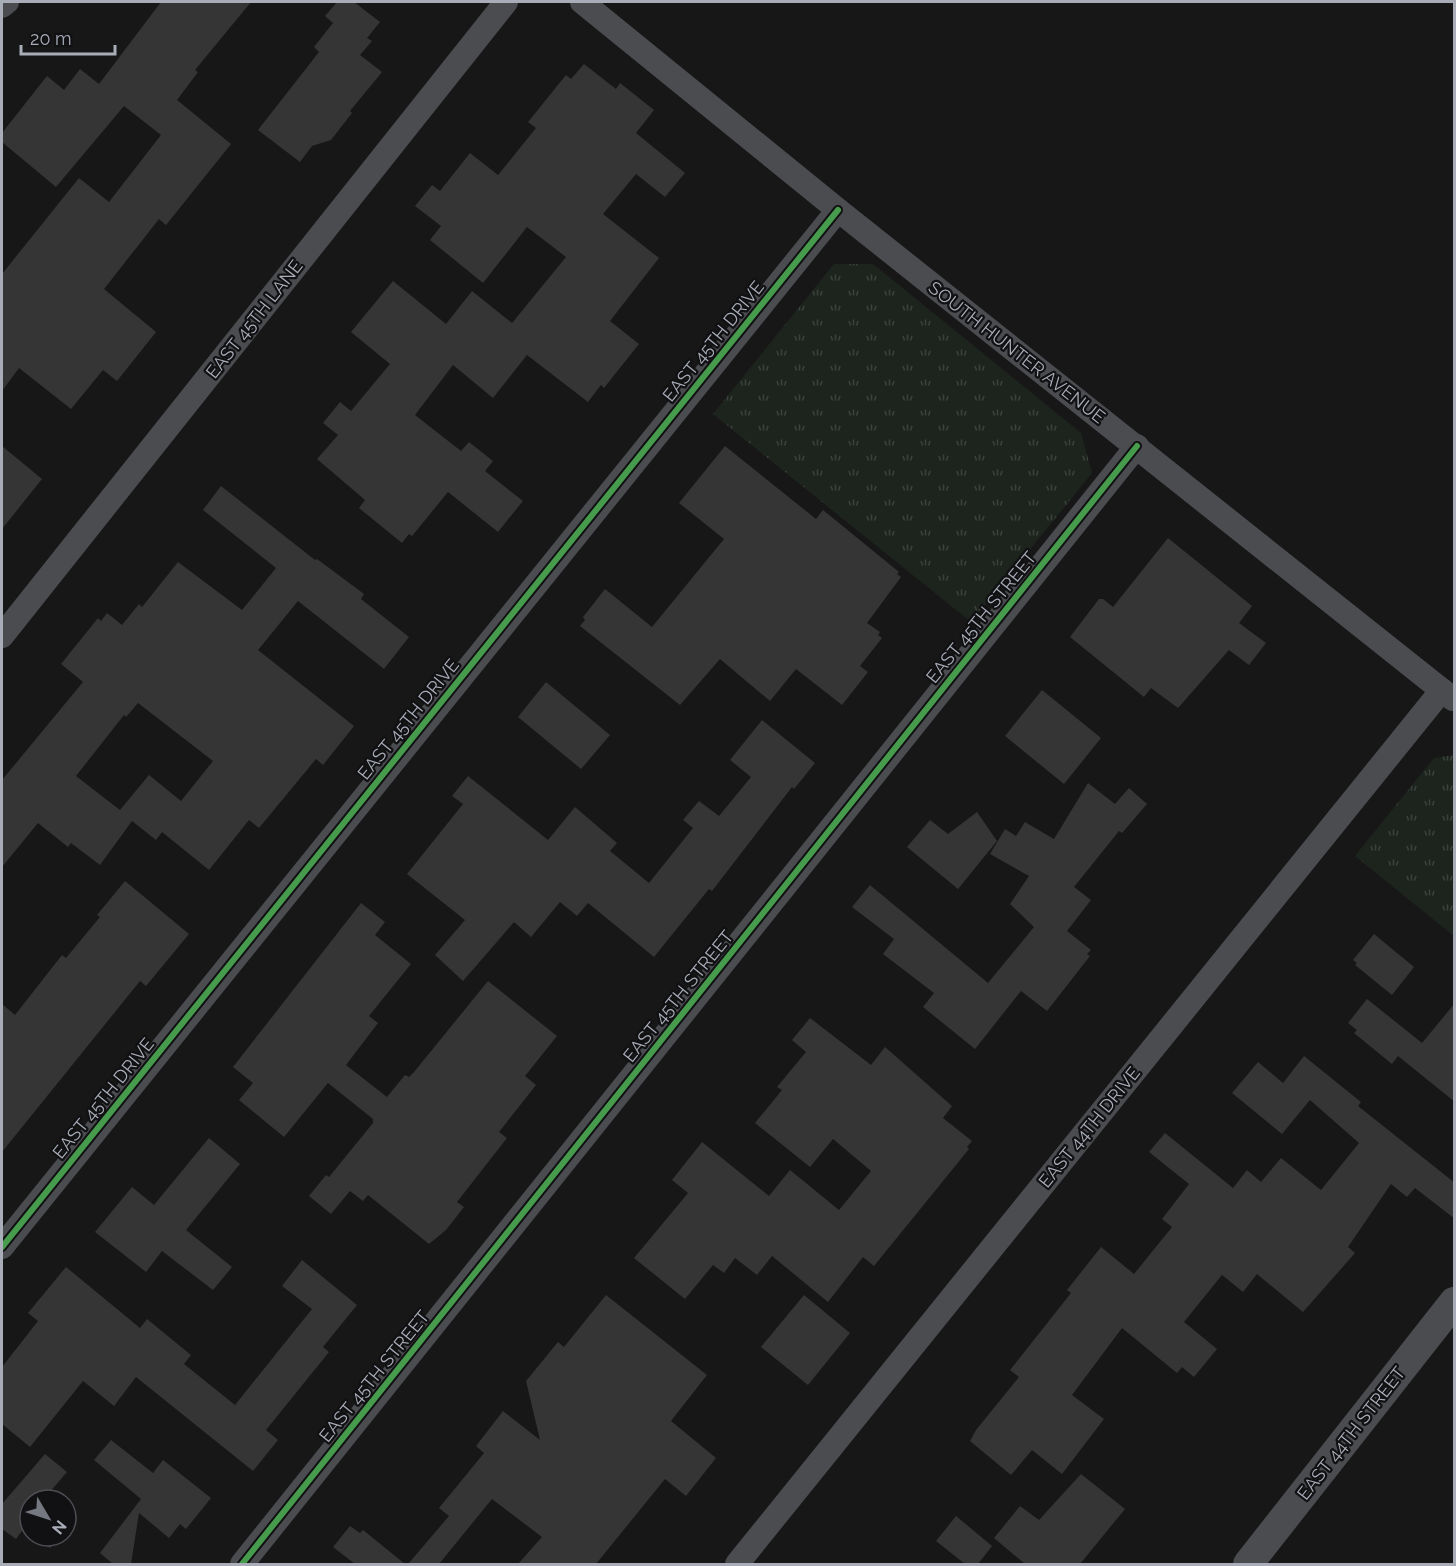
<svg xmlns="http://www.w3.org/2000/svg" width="1456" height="1566" font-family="Raleway,sans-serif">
	<defs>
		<pattern id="grass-tufts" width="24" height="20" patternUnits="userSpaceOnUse" patternTransform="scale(1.5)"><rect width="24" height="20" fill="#1d241e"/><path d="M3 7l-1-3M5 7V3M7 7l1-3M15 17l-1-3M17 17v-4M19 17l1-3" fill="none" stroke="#3b413d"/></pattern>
	</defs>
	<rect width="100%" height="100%" fill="#171717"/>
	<g fill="url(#grass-tufts)">
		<path d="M 834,264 L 873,264 L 1081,433 L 1092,473 L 971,622 L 713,414 Z"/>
		<path d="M 1454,755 L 1454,936 L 1355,856 L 1434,758 Z"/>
	</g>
	<g fill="#353536" fill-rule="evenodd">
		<path d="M 161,2 L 251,2 L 195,70 L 198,72 L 177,100 L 231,144 L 166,225 L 159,219 L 104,289 L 156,332 L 117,381 L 103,370 L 71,409 L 19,368 L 2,391 L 2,274 L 79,178 L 109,202 L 161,135 L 124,106 L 56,187 L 2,142 L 2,133 L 47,76 L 64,90 L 80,69 L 99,84 Z"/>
		<path d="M 337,2 L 354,2 L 380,22 L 367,38 L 372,41 L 360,55 L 382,72 L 350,111 L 352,113 L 331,140 L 312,146 L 300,162 L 258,130 L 319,52 L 314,47 L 333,23 L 325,16 Z"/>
		<path d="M 584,64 L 616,89 L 620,83 L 654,110 L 636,133 L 685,173 L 665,197 L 636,174 L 603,214 L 659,258 L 610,321 L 639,344 L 604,388 L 601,385 L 588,402 L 527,355 L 493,398 L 453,365 L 415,415 L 461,451 L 469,442 L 493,461 L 485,471 L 523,501 L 498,532 L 448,492 L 412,536 L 409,534 L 402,543 L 359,508 L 365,500 L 317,459 L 338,435 L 323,423 L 340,402 L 351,411 L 390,364 L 351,332 L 393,281 L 446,324 L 472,291 L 512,323 L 566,257 L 527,227 L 483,283 L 430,240 L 441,226 L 415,206 L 432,185 L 440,191 L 470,153 L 498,175 L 536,128 L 528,122 L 566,75 L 571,79 Z"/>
		<path d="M 2,446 L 42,479 L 2,529 Z"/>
		<path d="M 725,446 L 816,519 L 823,510 L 899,572 L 897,574 L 901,577 L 867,623 L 880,632 L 878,635 L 882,638 L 860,666 L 868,672 L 842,705 L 796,669 L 770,701 L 720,659 L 680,705 L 580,626 L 585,620 L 583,617 L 605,589 L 652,627 L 724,539 L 679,503 Z"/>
		<path d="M 221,486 L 315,560 L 317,559 L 364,594 L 361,599 L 409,637 L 384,669 L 298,601 L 258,650 L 354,726 L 323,765 L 316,759 L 259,828 L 249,820 L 209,870 L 162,832 L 156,840 L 132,821 L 100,865 L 71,843 L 68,847 L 38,823 L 2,867 L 2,780 L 83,682 L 61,664 L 98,618 L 101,621 L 107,613 L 122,625 L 139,604 L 142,607 L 178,562 L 242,610 L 276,568 L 203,510 ZM 138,703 L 213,761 L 181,801 L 149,775 L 120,810 L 76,776 L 124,715 L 126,717 Z"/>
		<path d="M 1168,538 L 1252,606 L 1239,623 L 1266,643 L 1249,665 L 1229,650 L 1178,708 L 1151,688 L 1144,697 L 1070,637 L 1099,599 L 1103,599 L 1113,607 Z"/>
		<path d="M 546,682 L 610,735 L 581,769 L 518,717 Z"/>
		<path d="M 1042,690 L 1101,738 L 1064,784 L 1005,736 Z"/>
		<path d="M 762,720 L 815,763 L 794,789 L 792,787 L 712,891 L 709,889 L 654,957 L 588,903 L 577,916 L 560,902 L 531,937 L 514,922 L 463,981 L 435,955 L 465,920 L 407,874 L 463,804 L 452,796 L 468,776 L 548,840 L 575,807 L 617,843 L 610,851 L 649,883 L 693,828 L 683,820 L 699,801 L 719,816 L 751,777 L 730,760 Z"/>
		<path d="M 1088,783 L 1115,804 L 1129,788 L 1147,804 L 1122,833 L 1119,831 L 1074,887 L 1091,900 L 1067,931 L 1091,950 L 1087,954 L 1090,956 L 1047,1011 L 1021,991 L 975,1049 L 923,1007 L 934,993 L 883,954 L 894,939 L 852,907 L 870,885 L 988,983 L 1034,927 L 1010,904 L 1029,876 L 990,854 L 1005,829 L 1016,836 L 1025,822 L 1054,839 Z"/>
		<path d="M 977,812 L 997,841 L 958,889 L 907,847 L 930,820 L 948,834 Z"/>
		<path d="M 125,881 L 189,934 L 146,986 L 140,981 L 2,1152 L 2,1004 L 15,1015 L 62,955 L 66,958 L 100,917 L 97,915 Z"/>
		<path d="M 361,903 L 385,922 L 375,935 L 411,964 L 369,1016 L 378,1023 L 346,1065 L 387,1097 L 405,1075 L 409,1077 L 414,1072 L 488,981 L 557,1036 L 525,1076 L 536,1085 L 499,1132 L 507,1138 L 457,1202 L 464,1207 L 446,1230 L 429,1244 L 368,1195 L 363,1201 L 350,1191 L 331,1214 L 309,1196 L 326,1175 L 329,1177 L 373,1123 L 373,1119 L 328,1083 L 284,1137 L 239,1100 L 253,1083 L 233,1067 Z"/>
		<path d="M 1374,934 L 1414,967 L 1392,995 L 1355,965 L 1357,963 L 1353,960 Z"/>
		<path d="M 1367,999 L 1422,1043 L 1455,1003 L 1455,1102 L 1398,1056 L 1392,1064 L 1354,1033 L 1357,1030 L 1348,1023 Z"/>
		<path d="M 810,1018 L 871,1065 L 885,1047 L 952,1106 L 943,1118 L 972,1141 L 967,1147 L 969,1149 L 874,1266 L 863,1257 L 828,1302 L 772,1256 L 757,1275 L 735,1258 L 724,1273 L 713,1265 L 685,1299 L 634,1258 L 688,1193 L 672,1180 L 702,1142 L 769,1196 L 790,1170 L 839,1210 L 871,1171 L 833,1139 L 810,1167 L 755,1123 L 782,1090 L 777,1087 L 806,1052 L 792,1040 Z"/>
		<path d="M 1304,1056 L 1361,1102 L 1358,1106 L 1455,1183 L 1455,1219 L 1415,1188 L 1407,1197 L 1391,1184 L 1348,1247 L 1355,1253 L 1303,1312 L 1257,1274 L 1243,1292 L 1222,1275 L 1184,1322 L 1217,1349 L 1194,1377 L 1182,1367 L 1177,1373 L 1122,1328 L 1072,1395 L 1104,1419 L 1062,1474 L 1032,1450 L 1011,1475 L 970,1441 L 976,1430 L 1019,1377 L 1010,1370 L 1071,1293 L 1067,1290 L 1101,1247 L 1134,1274 L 1172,1227 L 1162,1219 L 1189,1184 L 1149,1152 L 1165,1133 L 1233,1188 L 1247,1170 L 1261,1182 L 1281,1158 L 1321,1190 L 1359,1143 L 1310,1100 L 1282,1134 L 1232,1093 L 1258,1062 L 1283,1083 Z"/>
		<path d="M 209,1138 L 240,1164 L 186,1230 L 232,1267 L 213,1290 L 162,1251 L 146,1272 L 95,1232 L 132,1187 L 154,1205 Z"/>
		<path d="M 302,1260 L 357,1305 L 323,1347 L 329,1352 L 266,1430 L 278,1440 L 253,1471 L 136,1377 L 114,1406 L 83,1381 L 30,1447 L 2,1424 L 2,1367 L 38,1321 L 28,1313 L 66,1267 L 140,1328 L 147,1319 L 191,1355 L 184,1364 L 235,1405 L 312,1309 L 282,1286 Z"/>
		<path d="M 606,1295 L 707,1375 L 671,1421 L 716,1458 L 686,1496 L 665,1479 L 596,1564 L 518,1564 L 542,1537 L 492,1499 L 439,1564 L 408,1564 L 449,1516 L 439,1508 L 484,1453 L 476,1446 L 503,1411 L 540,1440 L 526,1381 L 558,1342 L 564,1347 Z"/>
		<path d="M 804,1295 L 850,1333 L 808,1385 L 761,1347 Z"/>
		<path d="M 111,1440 L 153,1473 L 163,1460 L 211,1498 L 186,1529 L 180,1524 L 169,1538 L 139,1513 L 131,1564 L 113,1564 L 100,1553 L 141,1499 L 94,1460 Z"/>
		<path d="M 45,1454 L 67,1472 L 48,1494 L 55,1500 L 30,1500 L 30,1532 L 24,1528 L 16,1539 L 2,1529 L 2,1504 Z"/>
		<path d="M 1081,1474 L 1125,1509 L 1080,1564 L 1025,1564 L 994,1538 L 1020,1506 L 1039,1520 Z"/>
		<path d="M 956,1516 L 992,1546 L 978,1564 L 965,1564 L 936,1541 Z"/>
		<path d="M 350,1526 L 360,1533 L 363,1530 L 405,1564 L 355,1564 L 333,1547 Z"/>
		<path d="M 35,1536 L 60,1536 L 50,1548 Z"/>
	</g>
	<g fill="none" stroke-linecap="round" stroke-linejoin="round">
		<g stroke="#4b4c50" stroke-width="24">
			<path d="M 582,2 L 838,210 L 1453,699"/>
			<path d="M 2,6 L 7,2"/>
			<path d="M 2,636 L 506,2"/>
			<path d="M 2,1247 L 838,210"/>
			<path d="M 242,1564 L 1137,446"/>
			<path d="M 737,1564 L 1442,690"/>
		</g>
		<path stroke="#4b4c50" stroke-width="30" d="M 1248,1564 L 1454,1302"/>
		<g stroke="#111113" stroke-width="10">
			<g id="cycleway">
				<path d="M 2,1247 L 838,210"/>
				<path d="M 242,1564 L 1137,446"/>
			</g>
		</g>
		<use href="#cycleway" stroke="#469c4c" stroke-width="6"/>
	</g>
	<g text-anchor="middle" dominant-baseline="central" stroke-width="4.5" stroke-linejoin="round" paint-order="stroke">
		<g font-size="18" fill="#a8adb8" stroke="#111113">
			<text transform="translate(254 319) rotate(-52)">EAST 45TH LANE</text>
			<text transform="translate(713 341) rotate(-51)">EAST 45TH DRIVE</text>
			<text transform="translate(1017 352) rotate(38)">SOUTH HUNTER AVENUE</text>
			<text transform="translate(981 617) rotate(-51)">EAST 45TH STREET</text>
			<text transform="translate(408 719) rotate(-51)">EAST 45TH DRIVE</text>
			<text transform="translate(678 996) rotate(-51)">EAST 45TH STREET</text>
			<text transform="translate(103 1098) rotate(-51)">EAST 45TH DRIVE</text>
			<text transform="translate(1089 1127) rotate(-51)">EAST 44TH DRIVE</text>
			<text transform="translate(374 1376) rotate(-51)">EAST 45TH STREET</text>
			<text transform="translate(1351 1433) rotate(-52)">EAST 44TH STREET</text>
		</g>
	</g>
	<rect width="1456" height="1566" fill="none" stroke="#a8adb8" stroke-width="6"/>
	<g transform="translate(48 1518) rotate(129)"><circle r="28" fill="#111113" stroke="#4d4f55" stroke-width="1.5"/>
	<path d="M0-4.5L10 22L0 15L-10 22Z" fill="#757880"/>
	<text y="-9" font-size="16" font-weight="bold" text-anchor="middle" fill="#a8adb8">N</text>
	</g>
	<path d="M21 45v9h94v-9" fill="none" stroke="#a8adb8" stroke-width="3"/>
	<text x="30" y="45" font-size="18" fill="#a8adb8" stroke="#111113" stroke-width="4.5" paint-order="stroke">20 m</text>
</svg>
